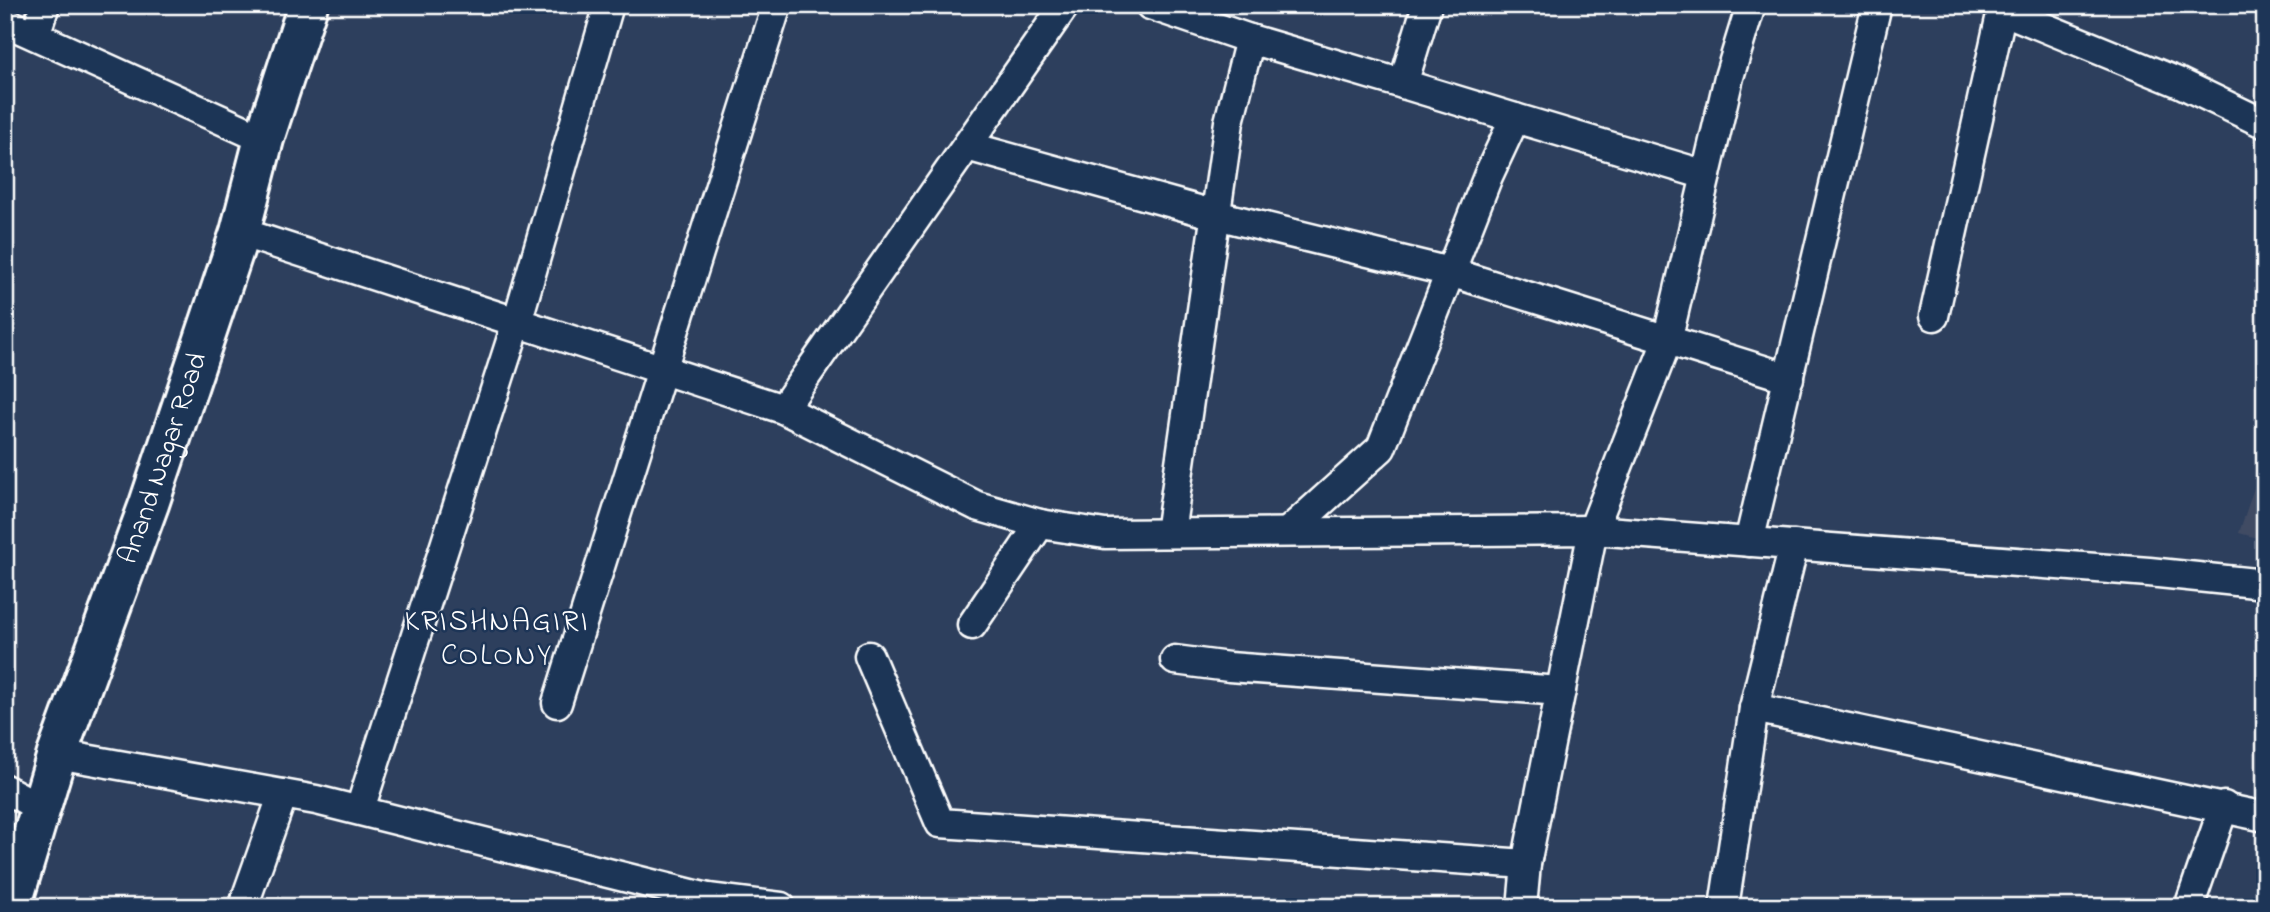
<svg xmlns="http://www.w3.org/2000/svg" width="2270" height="912" font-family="'Indie Flower',sans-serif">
	<rect width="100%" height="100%" fill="#2d3f5d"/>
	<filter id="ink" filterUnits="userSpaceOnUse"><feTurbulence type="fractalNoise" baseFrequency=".0143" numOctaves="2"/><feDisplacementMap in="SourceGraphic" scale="14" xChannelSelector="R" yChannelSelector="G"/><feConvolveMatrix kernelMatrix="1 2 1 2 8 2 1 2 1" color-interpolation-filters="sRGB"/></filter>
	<g filter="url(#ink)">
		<path fill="#404b64" d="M 2265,455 L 2265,540 L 2239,533 Z"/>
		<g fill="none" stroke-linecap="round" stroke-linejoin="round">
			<g stroke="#fff" stroke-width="33">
				<g id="street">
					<path d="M 1150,5 L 1250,39"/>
					<path d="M 2002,5 L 2002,10 L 2180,83 L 2265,124"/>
					<path d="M 5,22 L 264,139"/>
					<path d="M 35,35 L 45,5"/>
					<path d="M 1515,118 L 1706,175"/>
					<path d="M 967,146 L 1216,215 L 1450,272 L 1789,378"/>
					<path d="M 240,232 L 783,409 L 977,506 L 1040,524 L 1105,534 L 1593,530 L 2149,572 L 2265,584"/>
					<path d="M 1934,316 L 2002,10"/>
					<path d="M 783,409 L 1065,5"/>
					<path d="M 1290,530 L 1381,448 L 1488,176 L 1515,118 L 1403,84 L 1427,5"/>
					<path d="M 1170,533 L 1229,122 L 1250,39 L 1403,84"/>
					<path d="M 1749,542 L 1877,5"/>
					<path d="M 972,625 L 1040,524"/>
					<path d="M 869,656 L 940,823 L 1526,864"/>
					<path d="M 1175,660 L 1229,667 L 1561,691"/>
					<path d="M 557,703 L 777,5"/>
					<path d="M 1754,708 L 2265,817"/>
					<path d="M 57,754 L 316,800 L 708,898 L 707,907"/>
					<path d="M 5,789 L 39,807"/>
					<path d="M 360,809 L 517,322 L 609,5"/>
					<path d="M 708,898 L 781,907"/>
					<path d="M 243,907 L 283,794"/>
					<path d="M 1522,907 L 1526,864 L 1593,530 L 1667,341 L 1729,77 L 1751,5"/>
					<path d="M 1724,907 L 1754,708 L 1794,545"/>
					<path d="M 2189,907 L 2224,806"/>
				</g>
			</g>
			<g stroke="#fff" stroke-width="44">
				<g id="secondary">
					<path id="s1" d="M 11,907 L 57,754 L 149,504 L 240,232 L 264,139 L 308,5"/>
				</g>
			</g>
			<use href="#street" stroke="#1d3557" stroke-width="28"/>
			<use href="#secondary" stroke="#1d3557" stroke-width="38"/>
		</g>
	</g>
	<g text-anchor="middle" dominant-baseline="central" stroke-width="5" stroke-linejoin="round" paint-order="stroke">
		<g font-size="28" fill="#fff" stroke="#1d3557">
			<text stroke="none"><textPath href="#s1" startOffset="474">Anand Nagar Road</textPath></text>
		</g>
		<g font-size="30" letter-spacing="2" fill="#fff" stroke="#1d3557">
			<text x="497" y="623">KRISHNAGIRI<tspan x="497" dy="34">COLONY</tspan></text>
		</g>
	</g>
	<rect width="2270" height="912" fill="none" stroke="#1d3557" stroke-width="28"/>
	<rect x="14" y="14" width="2242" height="884" fill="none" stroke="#fff" stroke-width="2.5" filter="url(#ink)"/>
</svg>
